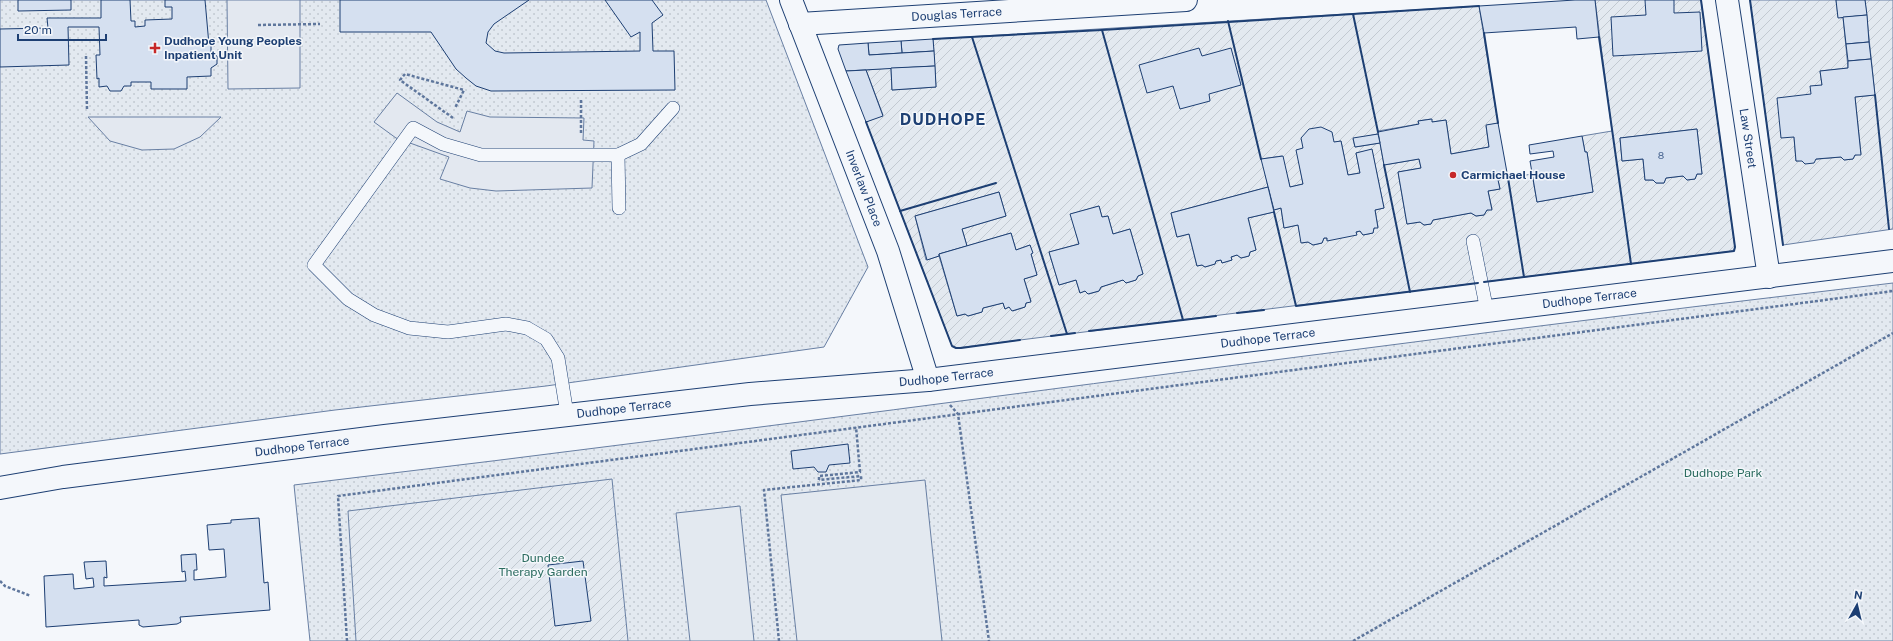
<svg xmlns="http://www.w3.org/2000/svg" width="1893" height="641" font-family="'Public Sans',sans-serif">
	<defs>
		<pattern id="park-dots" width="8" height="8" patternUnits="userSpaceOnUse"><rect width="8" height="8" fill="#e3e9f0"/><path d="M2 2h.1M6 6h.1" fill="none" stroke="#c2c9d1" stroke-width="1.8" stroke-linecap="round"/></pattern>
		<pattern id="garden-furrows" width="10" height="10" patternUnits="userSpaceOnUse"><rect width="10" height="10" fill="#e3e9f0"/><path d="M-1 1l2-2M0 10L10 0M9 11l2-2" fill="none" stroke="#c2c9d1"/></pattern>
	</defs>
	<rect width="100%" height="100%" fill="#f4f7fb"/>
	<g fill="url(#park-dots)" stroke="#687fa3">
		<path d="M 0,0 L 766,0 L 868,267 L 824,347 L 546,386 L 335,410 L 0,454 Z"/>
		<path d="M 1893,283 L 1893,641 L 310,641 L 294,485 C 828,422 1359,345 1893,283 Z"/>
	</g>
	<g fill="url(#garden-furrows)" stroke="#687fa3" fill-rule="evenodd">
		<path d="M 1595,0 L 1701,0 L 1735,248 L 1733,251 L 956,348 L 952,346 L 866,122 L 883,115 L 866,70 L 891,68 L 892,90 L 936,87 L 933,39 L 1479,6 L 1498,123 L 1486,126 L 1489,147 L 1451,154 L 1446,120 L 1432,122 L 1431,119 L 1418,121 L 1419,124 L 1378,131 L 1378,134 L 1353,139 L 1355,147 L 1380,143 L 1384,165 L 1419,159 L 1421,168 L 1398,172 L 1407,224 L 1420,222 L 1424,225 L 1431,224 L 1433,220 L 1471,213 L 1476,216 L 1484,215 L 1487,210 L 1492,209 L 1488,191 L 1500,189 L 1498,180 L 1532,174 L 1537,202 L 1593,192 L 1587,152 L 1585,152 L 1582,136 L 1612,131 ZM 1697,129 L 1702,174 L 1697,174 L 1695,179 L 1687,180 L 1683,176 L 1666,178 L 1664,183 L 1656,183 L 1653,180 L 1645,180 L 1643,159 L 1622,161 L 1620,138 ZM 1341,141 L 1348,175 L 1360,173 L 1356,153 L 1372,150 L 1384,208 L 1375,210 L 1378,227 L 1374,228 L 1373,233 L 1363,235 L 1360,231 L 1327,240 L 1327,238 L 1324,238 L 1322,243 L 1313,245 L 1308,242 L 1302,243 L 1298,225 L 1284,228 L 1281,208 L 1274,210 L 1274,212 L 1248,218 L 1256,250 L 1250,252 L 1249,256 L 1241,258 L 1237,255 L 1231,257 L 1232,260 L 1222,263 L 1221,260 L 1216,261 L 1215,264 L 1205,267 L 1202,265 L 1197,266 L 1189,234 L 1177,237 L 1171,213 L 1268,187 L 1262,159 L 1282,156 L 1290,187 L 1303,184 L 1297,150 ZM 999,192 L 1006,216 L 962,229 L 967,246 L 1011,233 L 1016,250 L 1030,245 L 1032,253 L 1031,254 L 1037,275 L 1024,279 L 1031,301 L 1026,303 L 1025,307 L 1013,311 L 1009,307 L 1005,309 L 1003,303 L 983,308 L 982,312 L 968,316 L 965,314 L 957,316 L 939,256 L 926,260 L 915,216 ZM 1099,206 L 1102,217 L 1108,216 L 1113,234 L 1130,229 L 1143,274 L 1138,276 L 1136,280 L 1126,283 L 1123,280 L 1101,287 L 1099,291 L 1089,294 L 1085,291 L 1080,293 L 1076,280 L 1059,285 L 1049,252 L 1079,244 L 1071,214 Z"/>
		<path d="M 1750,0 L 1836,0 L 1838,17 L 1843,17 L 1848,68 L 1820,71 L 1822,85 L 1811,94 L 1794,137 L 1796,161 L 1841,157 L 1844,160 L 1853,159 L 1855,155 L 1861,154 L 1855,97 L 1875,95 L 1865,0 L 1893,0 L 1893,229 L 1783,245 Z"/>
		<path d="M 612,479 L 628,641 L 356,641 L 348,511 Z"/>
	</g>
	<g fill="#e3e9f0" stroke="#687fa3">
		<path d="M 925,480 L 942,641 L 797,641 L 781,495 Z"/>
		<path d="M 740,506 L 754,641 L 690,641 L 676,513 Z"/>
	</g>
	<g fill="#e3e8f0" stroke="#687fa3">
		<path d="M 227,0 L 300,0 L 300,88 L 228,89 Z"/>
		<path d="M 397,93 L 437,122 L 460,132 L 467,111 L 490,117 L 584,118 L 583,140 L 594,141 L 592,188 L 496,191 L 470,188 L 440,179 L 449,157 L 396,138 L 374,122 Z"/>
		<path d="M 88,117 L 221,117 L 200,137 L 174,149 L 142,150 L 110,141 Z"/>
	</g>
	<g fill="#d5e0f0" stroke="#1d3f73">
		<path d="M 18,0 L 71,0 L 71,10 L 18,11 Z"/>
		<path d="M 101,0 L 130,0 L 131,21 L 135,21 L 135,27 L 145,26 L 145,20 L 172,19 L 172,7 L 165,7 L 165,0 L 205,0 L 209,45 L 211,44 L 211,52 L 217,56 L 217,64 L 211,68 L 211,76 L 187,77 L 187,89 L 151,89 L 151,82 L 131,82 L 131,86 L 124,86 L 121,91 L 110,91 L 107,86 L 99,87 L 99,78 L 97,79 L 96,55 L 100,55 L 99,27 L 68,27 L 69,65 L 0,67 L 0,29 L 48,28 L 47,18 L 101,18 Z"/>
		<path d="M 340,0 L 529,0 L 494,24 L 488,32 L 486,43 L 495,51 L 504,53 L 640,51 L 640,32 L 631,37 L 605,0 L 652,0 L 663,15 L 652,23 L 653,51 L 674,51 L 675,90 L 491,91 L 476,86 L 466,78 L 456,69 L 431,32 L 340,32 Z"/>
		<path d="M 1575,0 L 1595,0 L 1599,37 L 1577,39 L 1576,27 L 1484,33 L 1479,6 Z"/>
		<path d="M 1645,0 L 1674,0 L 1674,13 L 1700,12 L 1702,51 L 1613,56 L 1611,17 L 1646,15 Z"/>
		<path d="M 1836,0 L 1865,0 L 1867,15 L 1838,18 Z"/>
		<path d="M 1867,15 L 1869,42 L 1846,44 L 1843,17 Z"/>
		<path d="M 933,39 L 934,51 L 902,53 L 901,41 Z"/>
		<path d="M 901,41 L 902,53 L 869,55 L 868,43 Z"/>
		<path d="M 1869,42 L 1871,59 L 1848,61 L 1846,44 Z"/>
		<path d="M 868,43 L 869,55 L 934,51 L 935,66 L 846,71 L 838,49 L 839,45 Z"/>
		<path d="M 1199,48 L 1202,56 L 1231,48 L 1241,85 L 1209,94 L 1210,101 L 1180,109 L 1173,86 L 1147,93 L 1139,65 Z"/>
		<path d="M 1871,59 L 1875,95 L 1855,97 L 1861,155 L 1855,155 L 1853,159 L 1844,160 L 1841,157 L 1816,159 L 1814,163 L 1805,164 L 1802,161 L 1796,161 L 1794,137 L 1781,138 L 1777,98 L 1811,94 L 1810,86 L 1822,85 L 1820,71 L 1848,68 L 1848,61 Z"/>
		<path d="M 935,66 L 936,87 L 892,90 L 891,68 Z"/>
		<path d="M 866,70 L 883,116 L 866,122 L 846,71 Z"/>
		<path d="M 1432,119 L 1432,122 L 1446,120 L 1451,154 L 1489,147 L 1486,125 L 1498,123 L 1508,178 L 1498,180 L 1500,189 L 1488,191 L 1492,210 L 1487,210 L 1484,215 L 1476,216 L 1471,213 L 1433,220 L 1431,224 L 1424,225 L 1420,222 L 1407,224 L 1398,172 L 1421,168 L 1419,159 L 1384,165 L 1378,132 L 1419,124 L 1418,121 Z"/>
		<path d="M 1321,127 L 1332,132 L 1334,142 L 1341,141 L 1348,175 L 1360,173 L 1356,153 L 1372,149 L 1384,208 L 1375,210 L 1378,228 L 1374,228 L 1373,233 L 1363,235 L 1360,231 L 1356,232 L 1357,235 L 1327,241 L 1327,238 L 1324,238 L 1322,243 L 1313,245 L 1308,242 L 1301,243 L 1298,225 L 1284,228 L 1281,208 L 1274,210 L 1261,159 L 1283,156 L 1290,187 L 1303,184 L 1296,150 L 1303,148 L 1301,138 L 1309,129 Z"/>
		<path d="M 1697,129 L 1702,174 L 1697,174 L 1695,179 L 1687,180 L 1683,176 L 1666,178 L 1664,183 L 1656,183 L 1653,180 L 1645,180 L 1643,159 L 1622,161 L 1620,138 Z"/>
		<path d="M 1378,134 L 1380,143 L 1355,147 L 1353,138 Z"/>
		<path d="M 1582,136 L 1585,152 L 1587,152 L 1593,192 L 1537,202 L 1530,161 L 1554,157 L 1553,151 L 1530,154 L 1529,145 Z"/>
		<path d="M 1268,187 L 1274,212 L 1248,218 L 1256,250 L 1250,252 L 1249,256 L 1241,258 L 1237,255 L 1231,257 L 1232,260 L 1222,263 L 1221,260 L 1216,261 L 1215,264 L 1205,267 L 1202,265 L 1197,266 L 1189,234 L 1177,237 L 1171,213 Z"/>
		<path d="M 999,192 L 1006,216 L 962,229 L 967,246 L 939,254 L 939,256 L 927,260 L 915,216 Z"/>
		<path d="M 1099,206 L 1102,217 L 1108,216 L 1113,234 L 1130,229 L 1143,274 L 1138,276 L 1136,280 L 1126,283 L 1123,280 L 1101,287 L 1099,291 L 1088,294 L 1085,291 L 1080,293 L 1076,280 L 1059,285 L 1049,252 L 1079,244 L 1070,214 Z"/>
		<path d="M 1011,233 L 1016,250 L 1030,245 L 1033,253 L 1031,254 L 1037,275 L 1024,279 L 1031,302 L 1026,303 L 1025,307 L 1012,311 L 1009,307 L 1005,309 L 1003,303 L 983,308 L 982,312 L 968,316 L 965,314 L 957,316 L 939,254 Z"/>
		<path d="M 848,444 L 850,463 L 829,465 L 826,472 L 818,472 L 814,467 L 793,469 L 791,451 Z"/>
		<path d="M 259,518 L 264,583 L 268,582 L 270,610 L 180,617 L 181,622 L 177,624 L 143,627 L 139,625 L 139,620 L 46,627 L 44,576 L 73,574 L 74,589 L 94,587 L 93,578 L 86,579 L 84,562 L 106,561 L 107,578 L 104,577 L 104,586 L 186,581 L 185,571 L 182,572 L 181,555 L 196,554 L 197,570 L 194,570 L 194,580 L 226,577 L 224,549 L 209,550 L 207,525 L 231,523 L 231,520 Z"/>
		<path d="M 583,561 L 591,621 L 555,626 L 548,565 Z"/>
	</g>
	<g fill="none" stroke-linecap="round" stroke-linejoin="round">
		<g stroke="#1d3f73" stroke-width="14">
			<g id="lane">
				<path d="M 618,155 L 619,208"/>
				<path d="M 1473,241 L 1487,311"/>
				<path d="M 567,414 L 558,358 L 546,339 L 527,328 L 506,324 L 448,332 L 409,328 L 374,315 L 348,299 L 314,265 L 413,128 L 443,144 L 481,155 L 618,155 L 641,144 L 673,108"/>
			</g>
		</g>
		<g stroke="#1d3f73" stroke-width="24">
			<g id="street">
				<path id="s1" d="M 791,0 L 888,251 L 928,380"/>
				<path id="s2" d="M 1727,0 L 1769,277"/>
				<path id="s3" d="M 800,24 L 1186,0"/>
			</g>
		</g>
		<g stroke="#1d3f73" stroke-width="24">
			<g id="secondary">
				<path id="s4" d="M 0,488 L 63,477 L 385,436 L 750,394 L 928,380 L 1893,261"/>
			</g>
		</g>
		<g stroke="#5e769c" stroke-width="2.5" stroke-dasharray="3 2" stroke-linecap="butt">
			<path d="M 258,25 L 320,24"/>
			<path d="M 86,56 L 87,110"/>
			<path d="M 453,118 L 400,80 L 405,74 L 464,90 L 455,108"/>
			<path d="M 581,133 L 581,99"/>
			<path d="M 950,405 L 958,414 L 989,641"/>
			<path d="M 819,480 L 819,476 L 860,472 L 856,427"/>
			<path d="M 0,581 L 5,586 L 31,596"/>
			<path d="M 347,641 L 338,496 L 1893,291"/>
			<path d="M 779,641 L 764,490 L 861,480 L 861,476 L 819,480"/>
			<path d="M 1353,641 L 1893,333"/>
		</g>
		<use href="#lane" stroke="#f4f7fb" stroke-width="13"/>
		<use href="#street" stroke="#f4f7fb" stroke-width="22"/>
		<use href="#secondary" stroke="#f4f7fb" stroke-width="22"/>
		<g stroke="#1d3f73" stroke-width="2">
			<path d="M 1750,0 L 1783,245"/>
			<path d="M 1353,14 L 1378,132"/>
			<path d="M 1228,21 L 1261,159"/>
			<path d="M 1484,33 L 1498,123"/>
			<path d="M 972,37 L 1067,334 L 1075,333"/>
			<path d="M 1599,37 L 1631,264"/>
			<path d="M 933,39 L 1102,30"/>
			<path d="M 1875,95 L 1889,229"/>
			<path d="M 866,122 L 952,346 L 956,348 L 961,348 L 1020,340"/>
			<path d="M 1384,165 L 1410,292"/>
			<path d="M 1508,178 L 1524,277"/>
			<path d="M 900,211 L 996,183"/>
			<path d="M 1274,212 L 1296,306 L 1478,283"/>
			<path d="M 1484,282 L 1734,251 L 1735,247 L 1701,0"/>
			<path d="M 1237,313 L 1264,310"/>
			<path d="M 1183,320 L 1216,316"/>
			<path d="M 1089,331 L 1183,320 L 1102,30 L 1479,6"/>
			<path d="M 1051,336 L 1067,334"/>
		</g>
	</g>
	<g fill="#c62828" stroke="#f4f7fb" stroke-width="1.5">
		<path d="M153 42h4v4h4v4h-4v4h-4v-4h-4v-4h4z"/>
		<circle cx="1453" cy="175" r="4"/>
	</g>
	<g text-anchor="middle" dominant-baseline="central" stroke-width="3" stroke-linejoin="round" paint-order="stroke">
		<g font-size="10" fill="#4b6792">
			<text x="1661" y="155">8</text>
		</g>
		<g font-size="12" fill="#1d3f73" stroke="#f4f7fb">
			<text stroke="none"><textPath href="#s3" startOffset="157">Douglas Terrace</textPath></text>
			<text stroke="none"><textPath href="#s2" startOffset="140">Law Street</textPath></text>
			<text stroke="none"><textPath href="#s1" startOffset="202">Inverlaw Place</textPath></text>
			<text stroke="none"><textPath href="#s4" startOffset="1601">Dudhope Terrace</textPath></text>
			<text stroke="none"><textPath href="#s4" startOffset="1277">Dudhope Terrace</textPath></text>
			<text stroke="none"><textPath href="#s4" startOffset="953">Dudhope Terrace</textPath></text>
			<text stroke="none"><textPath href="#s4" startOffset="629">Dudhope Terrace</textPath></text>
			<text stroke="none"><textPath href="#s4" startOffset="305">Dudhope Terrace</textPath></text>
		</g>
		<g font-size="12" font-weight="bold" fill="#1d3f73" stroke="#f4f7fb" text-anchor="start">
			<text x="164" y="41">Dudhope Young Peoples<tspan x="164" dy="14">Inpatient Unit</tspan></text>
			<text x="1461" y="175">Carmichael House</text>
		</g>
		<g font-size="12" fill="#2c6c60" stroke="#f4f7fb">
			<text x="1723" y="473">Dudhope Park</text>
			<text x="543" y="558">Dundee<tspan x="543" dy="14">Therapy Garden</tspan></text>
		</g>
		<g font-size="16" font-weight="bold" letter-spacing="1" fill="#1d3f73" stroke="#f4f7fb">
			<text x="943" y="119">DUDHOPE</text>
		</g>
	</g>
	<g transform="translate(1857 605) rotate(8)" stroke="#f4f7fb" stroke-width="3" paint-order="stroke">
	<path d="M0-3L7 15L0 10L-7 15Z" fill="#1d3f73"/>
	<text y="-6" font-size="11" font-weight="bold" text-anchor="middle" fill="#1d3f73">N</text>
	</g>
	<path d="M18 34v6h88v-6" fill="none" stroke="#1d3f73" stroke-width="2"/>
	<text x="24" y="34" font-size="12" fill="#1d3f73" stroke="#f4f7fb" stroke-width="3" paint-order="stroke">20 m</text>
</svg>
